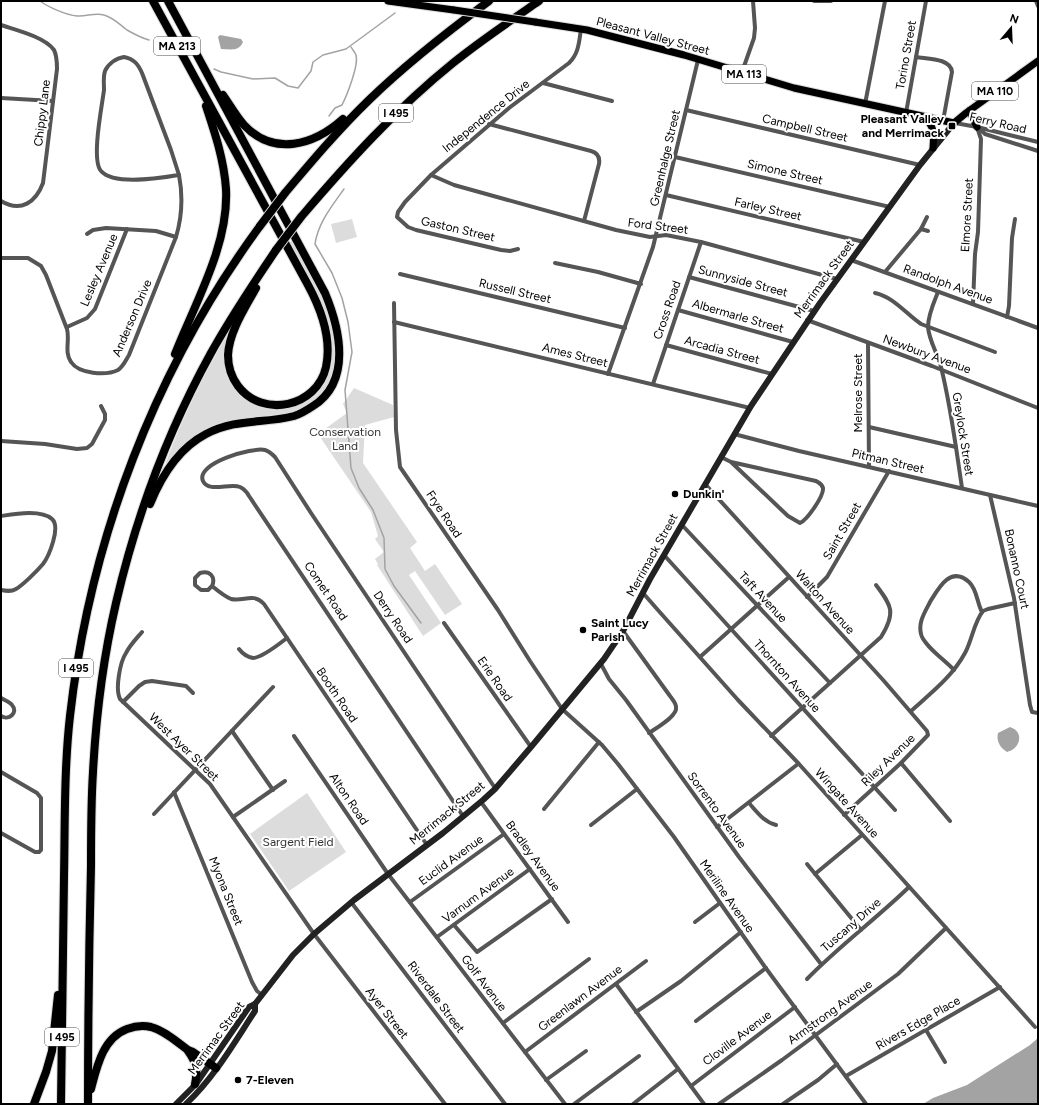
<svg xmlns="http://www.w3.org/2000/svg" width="1039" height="1105" font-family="Figtree,sans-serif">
	<rect width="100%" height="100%" fill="#fff"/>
	<g fill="#dcdcdc">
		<path d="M 352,219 L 357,237 L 336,243 L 331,224 Z"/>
		<path d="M 294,237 L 333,316 L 337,358 L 330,382 L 323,394 L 312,404 L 298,411 L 285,414 L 247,418 L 221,424 L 163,471 C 181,418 207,369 235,321 L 226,359 L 251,400 L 290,405 L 322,382 L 329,335 L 289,244 Z"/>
		<path d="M 354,388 L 393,405 L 394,417 L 365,425 L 363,463 L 417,542 L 410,548 L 425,571 L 435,564 L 462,604 L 445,615 L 415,571 L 409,575 L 441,623 L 423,636 L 377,565 L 378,564 L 375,559 L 384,552 L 375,539 L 378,536 L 371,512 L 318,434 L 347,413 L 343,404 Z"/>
		<path d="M 307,793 L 346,852 L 289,891 L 250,834 Z"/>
	</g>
	<g fill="#a3a3a3">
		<path d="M 220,35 L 241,39 L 243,42 C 239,52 230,49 221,49 L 218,37 Z"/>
		<path d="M 1010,727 C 1025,732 1020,749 1007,752 C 1000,748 996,741 998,733 Z"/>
		<path d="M 1038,1038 L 1038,1104 L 923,1104 L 933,1098 L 967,1085 L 1030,1045 Z"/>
	</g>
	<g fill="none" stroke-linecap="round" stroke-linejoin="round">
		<g stroke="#a3a3a3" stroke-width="1.5">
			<path d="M 40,1 C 48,7 66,15 77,16 C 86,17 95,12 104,15 C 114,18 119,24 127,30 C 134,34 141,38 149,40"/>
			<path d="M 214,69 L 221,72 L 253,79 L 275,78 L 288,86 L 298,88 L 311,71 L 313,62 L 323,55 L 346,49 L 395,13"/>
			<path d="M 329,116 L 335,108 L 342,105 C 347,95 359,65 356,55 C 355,52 352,49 351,47"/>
			<path d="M 344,189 C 332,206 318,223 315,244 L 332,273 L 342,298 L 348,322 L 352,352 L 345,390 L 351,468 L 359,488 L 373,510 L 384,538 L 385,569 L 394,586 L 421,623"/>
		</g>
		<g stroke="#dbdbdb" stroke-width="9">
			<g id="primary">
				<path d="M 388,1 L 454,10"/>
				<path d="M 535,22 L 587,30 L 684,55 L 794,88 L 954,123 L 966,113 L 1038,61"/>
				<path d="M 970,110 L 972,117 L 977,127"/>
				<path d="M 924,117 C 935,127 934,134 933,148"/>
			</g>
		</g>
		<g stroke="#dbdbdb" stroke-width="10">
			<g id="highway">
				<path d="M 153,1 L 308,285 C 321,309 332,339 326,367 C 317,407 263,419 238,386 C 232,378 228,366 228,355 C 229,332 245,308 256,288"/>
				<path d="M 223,95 C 230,105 236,116 244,125 C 274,157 314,145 343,119"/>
				<path d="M 285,193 C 312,161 339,129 369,100 C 406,64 447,32 489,1"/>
				<path d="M 301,217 C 348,162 396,109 453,63 C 480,41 510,21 539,1"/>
				<path d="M 175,354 C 195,303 229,245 226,189 C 224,160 215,133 206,106"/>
				<path d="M 150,504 C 161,477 179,448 206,434 C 237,418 263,424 294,416 C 301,414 307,410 313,406 C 352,381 340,329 325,293 L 168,1"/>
				<path d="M 188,1051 C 196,1062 198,1070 195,1084"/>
				<path d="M 91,1089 C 97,1066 103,1038 127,1029 C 135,1026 143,1025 151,1027 C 165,1031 177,1042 188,1050 L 193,1052 L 216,1068"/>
				<path d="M 34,1104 L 46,1072 L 52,1051 L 58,995"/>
				<path d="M 61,1104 C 62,1028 63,953 64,877 C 65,824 64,769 70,716 C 90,539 155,369 260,226"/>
				<path d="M 88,1104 C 88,1025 89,946 91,866 C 91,835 91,803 93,772 C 96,715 103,659 116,603 C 136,517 168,431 211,353 C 231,317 253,284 276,250"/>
			</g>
		</g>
		<g stroke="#555" stroke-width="4">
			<path d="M 814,1 L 831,1"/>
			<path d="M 1036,1 L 1038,6"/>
			<path d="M 1,25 C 16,30 45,37 54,50 C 57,56 57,62 57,69 L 43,183 C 36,202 21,213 1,201"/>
			<path d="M 124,57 C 134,59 138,64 142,73 L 171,150 L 179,175 C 161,178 114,186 101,171 C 91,160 102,106 104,90 C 104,83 103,77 105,71 C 108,64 116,58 124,57 Z"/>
			<path d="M 916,57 C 927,59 951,58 952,72 L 943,121"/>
			<path d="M 742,72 L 754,38 L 755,28 L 753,1"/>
			<path d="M 543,83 L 612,101"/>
			<path d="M 1,98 L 53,101"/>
			<path d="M 865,104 L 885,1"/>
			<path d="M 686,110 L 920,165"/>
			<path d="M 906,113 L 926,1"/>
			<path d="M 955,123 L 977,127 L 1038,142"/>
			<path d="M 489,124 L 591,151 C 598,153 600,158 599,164 L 584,221"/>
			<path d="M 978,127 L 985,134 L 1038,151"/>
			<path d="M 675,157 L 890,207"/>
			<path d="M 431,175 L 454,185 L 616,230 L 650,237 L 666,235 L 701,242 L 837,279"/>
			<path d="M 666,195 L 864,242"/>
			<path d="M 921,229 L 928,231"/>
			<path d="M 87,234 L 93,230 L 106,228 L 156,231 L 176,237"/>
			<path d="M 518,249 L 510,251 L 501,250 L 416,230 L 408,227 L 397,217 L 398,212 L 405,202 L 431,175 L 509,108 L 569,63 C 579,53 579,42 581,29"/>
			<path d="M 1,258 L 28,258 L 41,266 L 46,275 L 67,329 C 70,340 64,352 71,362 C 79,374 106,376 118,370 C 123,367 126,360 129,355 L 176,237 C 182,217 183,196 179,175"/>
			<path d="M 851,260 L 1038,328"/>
			<path d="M 555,263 L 598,272 L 641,284"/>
			<path d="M 885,272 L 921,229 L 927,217"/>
			<path d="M 400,274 L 625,328"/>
			<path d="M 689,277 L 814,311"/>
			<path d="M 938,292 C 934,302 928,315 928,327 C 929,341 938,354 941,367 C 951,407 956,448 962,488"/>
			<path d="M 875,293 C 894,297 906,314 921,324 L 995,352"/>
			<path d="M 394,303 L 396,430 L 400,467 L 498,610 L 530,661 L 562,709 L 602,745 L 618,764 L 674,837 L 765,967 L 866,1104"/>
			<path d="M 973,304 L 975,254 L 978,232 L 981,139 L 977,127"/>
			<path d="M 678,310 L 793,342"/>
			<path d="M 1007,317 L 1009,306 L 1012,238 L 1015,219"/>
			<path d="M 807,320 L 932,366 L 1038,408"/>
			<path d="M 394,322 L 750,408"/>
			<path d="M 67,327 L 87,318 L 95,309 L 127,229"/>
			<path d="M 868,343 L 869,467"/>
			<path d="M 666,345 L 772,374"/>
			<path d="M 608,374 L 653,247 L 698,60"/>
			<path d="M 653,384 L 701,242"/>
			<path d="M 869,427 L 956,447"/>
			<path d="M 734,434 L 799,451 L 1038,506"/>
			<path d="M 1,441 L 45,444 L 77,449 L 87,448 L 92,444 L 105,420 L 105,414 L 101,406"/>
			<path d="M 721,457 L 731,462 L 816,481 C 819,483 822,484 823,488 C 824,496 807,520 800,523 L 788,516 L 731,462"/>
			<path d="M 705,484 L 884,681 L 927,731 L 928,735 L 901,763 L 844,815"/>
			<path d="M 990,495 L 1014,598 L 1030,705 L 1032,712 L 1038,713"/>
			<path d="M 1,516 C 14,514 41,509 52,519 C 61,527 49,556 43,564 C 37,571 23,585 16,589 C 11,592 6,591 1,590"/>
			<path d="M 682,525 L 830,683"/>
			<path d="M 664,555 L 895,810"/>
			<path d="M 212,586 L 208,590 L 201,590 L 195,585 L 195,578 L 200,573 C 210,570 216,577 212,586 C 218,591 224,596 231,599 C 244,602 253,592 264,604 L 427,845"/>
			<path d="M 643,593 L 657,609 L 738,700 L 799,764 L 1035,1027"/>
			<path d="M 807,597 L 827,577 L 889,471"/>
			<path d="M 444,623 L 531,747"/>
			<path d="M 623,631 L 670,696 C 672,699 676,703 676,707 C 678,716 656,728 649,733"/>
			<path d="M 142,632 C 136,639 130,645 126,653 C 120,662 115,689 120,699 L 210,784 L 314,934 L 445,1104"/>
			<path d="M 239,649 C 242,653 248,657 253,658 C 262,658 279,644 287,638"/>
			<path d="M 700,657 L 789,577"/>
			<path d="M 601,664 L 609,679 L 626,700 L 739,857 L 821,964"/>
			<path d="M 954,670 C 946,661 923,645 921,634 C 918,622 925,612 930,602 C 938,589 950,565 969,582 C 977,589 977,603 982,612"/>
			<path d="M 1,698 C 4,700 10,702 12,705 C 19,713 8,721 1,716"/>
			<path d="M 123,702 L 139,686 L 145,682 L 152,681 L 186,686 L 193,693"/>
			<path d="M 911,711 C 931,693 952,677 965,653 C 972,640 974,622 983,611 L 988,609 L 1015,603"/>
			<path d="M 232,731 L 273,790"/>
			<path d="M 294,736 L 388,874 L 565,1104"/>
			<path d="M 771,736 L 881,637 C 896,613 892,606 876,585"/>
			<path d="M 901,763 L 950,821"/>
			<path d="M 1,772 L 37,793 L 41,798 L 41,850 L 39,852 L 35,852 L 1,833"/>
			<path d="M 174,792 L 252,982 L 257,991 L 262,995"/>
			<path d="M 481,802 L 568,922"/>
			<path d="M 749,803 C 757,812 764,822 776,825"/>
			<path d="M 544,809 L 599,742"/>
			<path d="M 154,814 L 273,687"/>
			<path d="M 463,816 L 249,496 C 247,492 244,489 240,487 C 230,483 208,493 203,481 C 195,463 253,447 265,450 C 269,451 272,454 275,457 L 311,513 L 495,788"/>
			<path d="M 233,817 L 285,781"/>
			<path d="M 591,825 L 637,789"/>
			<path d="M 717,827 L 798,764"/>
			<path d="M 807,864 L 861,930"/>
			<path d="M 815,874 L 862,835"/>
			<path d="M 351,902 L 505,1104"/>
			<path d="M 410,902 L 504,834"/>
			<path d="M 695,922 L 720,903"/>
			<path d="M 454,925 L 477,952 L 552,899"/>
			<path d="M 437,937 L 530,869"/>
			<path d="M 807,979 C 839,946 876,919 909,887"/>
			<path d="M 616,984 L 704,1104"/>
			<path d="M 636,1012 L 681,981 L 741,932"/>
			<path d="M 696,1021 L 766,968"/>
			<path d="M 503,1023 L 589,959"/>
			<path d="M 926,1030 L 945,1062"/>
			<path d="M 525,1052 L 646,961"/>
			<path d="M 846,1076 L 1000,987"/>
			<path d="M 546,1080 L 586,1051"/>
			<path d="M 691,1086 L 795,1007"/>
			<path d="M 574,1104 L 639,1056"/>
			<path d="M 633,1104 L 678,1069"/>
			<path d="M 719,1104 L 782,1060 L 898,974 L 946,928"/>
			<path d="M 783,1104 L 818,1080 L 837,1064"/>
		</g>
		<g stroke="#222" stroke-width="6">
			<path d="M 176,1104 L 196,1084 L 249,1007 L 255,1004 L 293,955 L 314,934 L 354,900 L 443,833 L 483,800 L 495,789 L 531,747 L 604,659 L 623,631 L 650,579 L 751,406 L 820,303 L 920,165 L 954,123"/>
			<path d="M 186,1104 C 214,1078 234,1043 255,1011 L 255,1004"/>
		</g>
		<use href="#primary" stroke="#000" stroke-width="7"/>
		<use href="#highway" stroke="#000" stroke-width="8"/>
		<g stroke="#dbdbdb" stroke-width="9" stroke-linecap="butt">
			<path id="primary-bridge" d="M 454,10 L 535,22"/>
		</g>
		<g stroke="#dbdbdb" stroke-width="10" stroke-linecap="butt">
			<g id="highway-bridge">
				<path d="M 260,226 L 285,193"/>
				<path d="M 276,250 L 301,217"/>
			</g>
		</g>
		<use href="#primary-bridge" stroke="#000" stroke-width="7"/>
		<use href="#highway-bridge" stroke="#000" stroke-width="8"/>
	</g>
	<g fill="#000" stroke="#fff" stroke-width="1.5">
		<rect x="948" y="122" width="8" height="8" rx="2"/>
		<circle cx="675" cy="494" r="4"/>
		<circle cx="583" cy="630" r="4"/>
		<circle cx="238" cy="1080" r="4"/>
	</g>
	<g text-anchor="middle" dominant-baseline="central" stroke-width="4" stroke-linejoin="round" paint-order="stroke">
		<g fill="#fff" stroke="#4c4c4c" stroke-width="1">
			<rect x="154" y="37" width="46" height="18" rx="3"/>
			<rect x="722" y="65" width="44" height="18" rx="3"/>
			<rect x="972" y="82" width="46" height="18" rx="3"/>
			<rect x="379" y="104" width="34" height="18" rx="3"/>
			<rect x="59" y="659" width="34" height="18" rx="3"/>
			<rect x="45" y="1028" width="34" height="18" rx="3"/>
		</g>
		<g font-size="11" font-weight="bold" fill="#000">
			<text x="177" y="46">MA 213</text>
			<text x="744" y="74">MA 113</text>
			<text x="995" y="91">MA 110</text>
			<text x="396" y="113">I 495</text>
			<text x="76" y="668">I 495</text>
			<text x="62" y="1037">I 495</text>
		</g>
		<g font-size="12" fill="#000" stroke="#fff">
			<text transform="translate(653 36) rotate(15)">Pleasant Valley Street</text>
			<text transform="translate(906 55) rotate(-80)">Torino Street</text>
			<text transform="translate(42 113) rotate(-83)">Chippy Lane</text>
			<text transform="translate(486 116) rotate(-39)">Independence Drive</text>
			<text transform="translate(998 123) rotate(13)">Ferry Road</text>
			<text transform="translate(805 128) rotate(13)">Campbell Street</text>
			<text transform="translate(665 158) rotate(-77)">Greenhalge Street</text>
			<text transform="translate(785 172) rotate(13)">Simone Street</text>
			<text transform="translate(768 209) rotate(13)">Farley Street</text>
			<text transform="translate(967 215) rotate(-87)">Elmore Street</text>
			<text transform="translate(658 226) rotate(7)">Ford Street</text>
			<text transform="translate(458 229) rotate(13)">Gaston Street</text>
			<text transform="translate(99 270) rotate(-67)">Lesley Avenue</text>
			<text transform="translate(824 279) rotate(-54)">Merrimack Street</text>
			<text transform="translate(743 281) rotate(15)">Sunnyside Street</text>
			<text transform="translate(948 284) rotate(20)">Randolph Avenue</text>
			<text transform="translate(515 291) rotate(13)">Russell Street</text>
			<text transform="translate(667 310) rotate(-71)">Cross Road</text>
			<text transform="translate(738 316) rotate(16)">Albermarle Street</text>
			<text transform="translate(132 318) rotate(-67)">Anderson Drive</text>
			<text transform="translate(722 350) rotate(15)">Arcadia Street</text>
			<text transform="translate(927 354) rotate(20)">Newbury Avenue</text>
			<text transform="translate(575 355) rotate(14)">Ames Street</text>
			<text transform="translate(858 393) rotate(-90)">Melrose Street</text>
			<text transform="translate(963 434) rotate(81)">Greylock Street</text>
			<text transform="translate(888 461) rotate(13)">Pitman Street</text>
			<text transform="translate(444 514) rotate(56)">Frye Road</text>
			<text transform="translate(842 531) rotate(-60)">Saint Street</text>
			<text transform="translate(652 555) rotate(-61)">Merrimack Street</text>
			<text transform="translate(1017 569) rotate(78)">Bonanno Court</text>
			<text transform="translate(326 591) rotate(56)">Comet Road</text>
			<text transform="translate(763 597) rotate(47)">Taft Avenue</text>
			<text transform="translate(825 602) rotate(48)">Walton Avenue</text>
			<text transform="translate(393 617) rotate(56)">Derry Road</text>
			<text transform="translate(787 676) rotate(48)">Thornton Avenue</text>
			<text transform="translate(495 679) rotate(55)">Erie Road</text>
			<text transform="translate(337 695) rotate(56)">Booth Road</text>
			<text transform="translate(184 747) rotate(44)">West Ayer Street</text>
			<text transform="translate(888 760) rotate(-44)">Riley Avenue</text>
			<text transform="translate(349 799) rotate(56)">Alton Road</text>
			<text transform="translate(847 803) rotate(48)">Wingate Avenue</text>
			<text transform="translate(717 810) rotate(54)">Sorrento Avenue</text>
			<text transform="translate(447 813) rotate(-39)">Merrimack Street</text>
			<text transform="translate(533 856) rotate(54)">Bradley Avenue</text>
			<text transform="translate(451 860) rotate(-36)">Euclid Avenue</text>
			<text transform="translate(226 891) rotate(68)">Myona Street</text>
			<text transform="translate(478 895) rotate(-36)">Varnum Avenue</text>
			<text transform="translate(727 896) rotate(55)">Meriline Avenue</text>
			<text transform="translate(851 925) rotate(-41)">Tuscany Drive</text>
			<text transform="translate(484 983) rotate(53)">Golf Avenue</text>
			<text transform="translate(436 997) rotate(53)">Riverdale Street</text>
			<text transform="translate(580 998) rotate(-37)">Greenlawn Avenue</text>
			<text transform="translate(830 1012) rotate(-36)">Armstrong Avenue</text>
			<text transform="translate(387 1013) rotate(52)">Ayer Street</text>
			<text transform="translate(918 1023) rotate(-30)">Rivers Edge Place</text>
			<text transform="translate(216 1038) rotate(-54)">Merrimac Street</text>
			<text transform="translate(737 1038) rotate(-37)">Cloville Avenue</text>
		</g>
		<g font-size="12" font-weight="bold" fill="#000" stroke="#fff" text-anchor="start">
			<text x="944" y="119" text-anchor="end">Pleasant Valley<tspan x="944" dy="14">and Merrimack</tspan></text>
			<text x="683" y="494">Dunkin'</text>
			<text x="591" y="623">Saint Lucy<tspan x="591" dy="14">Parish</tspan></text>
			<text x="246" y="1080">7-Eleven</text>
		</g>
		<g font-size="12" fill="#333" stroke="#fff">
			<text x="345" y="432">Conservation<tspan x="345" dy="14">Land</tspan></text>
			<text x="298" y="842">Sargent Field</text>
		</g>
	</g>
	<rect width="1039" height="1105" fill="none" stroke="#000000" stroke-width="4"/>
	<g transform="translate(1011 28) rotate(19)" stroke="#ffffff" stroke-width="3" paint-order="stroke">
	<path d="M0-3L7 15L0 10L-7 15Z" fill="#000000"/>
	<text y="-6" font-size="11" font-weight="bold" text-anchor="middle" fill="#000000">N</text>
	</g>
</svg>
